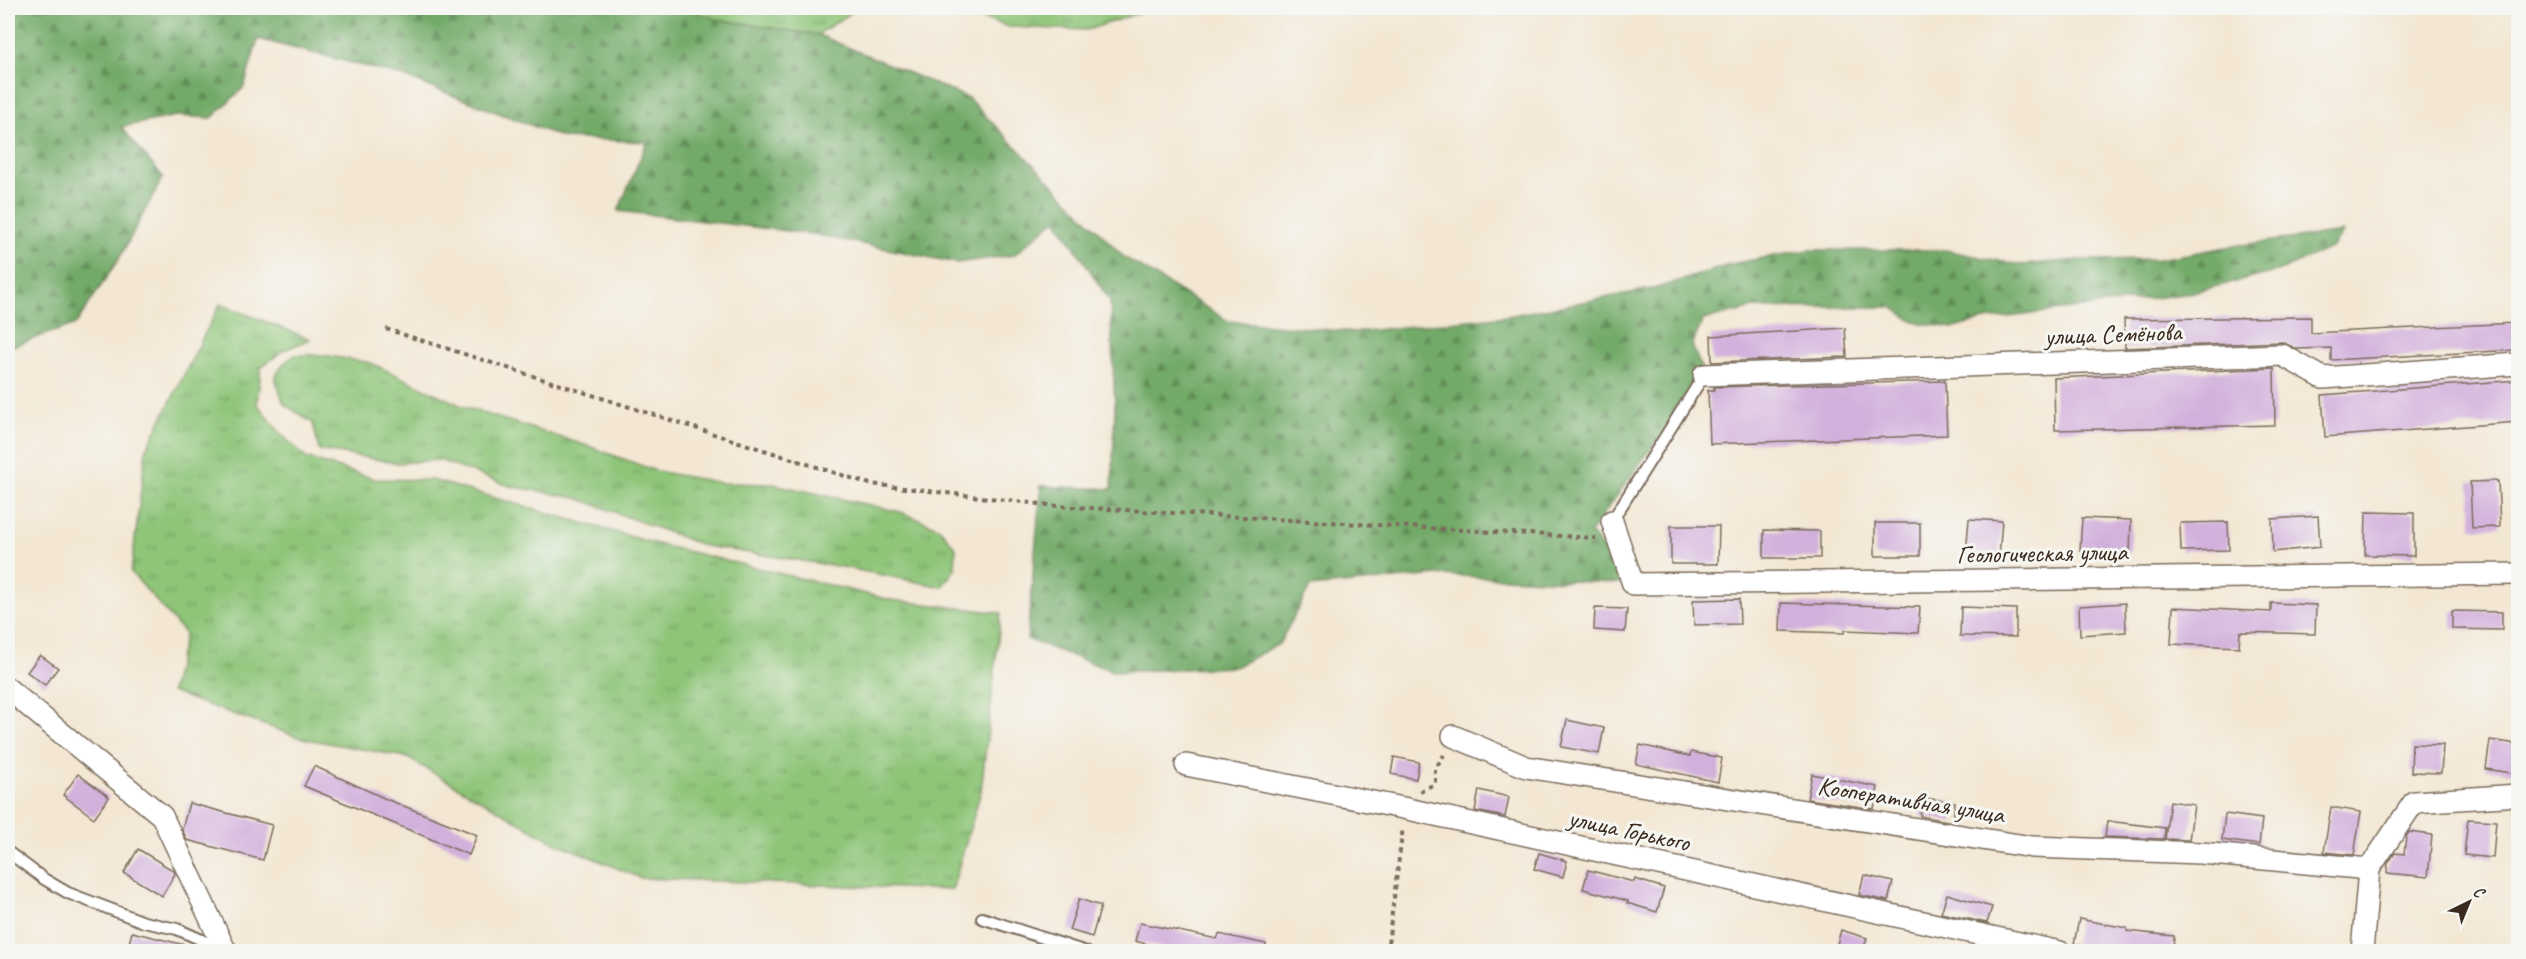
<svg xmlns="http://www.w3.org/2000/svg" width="2526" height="959" font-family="Caveat,sans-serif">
	<defs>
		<pattern id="grass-tufts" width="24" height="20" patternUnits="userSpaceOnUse" patternTransform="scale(1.5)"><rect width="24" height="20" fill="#8ec578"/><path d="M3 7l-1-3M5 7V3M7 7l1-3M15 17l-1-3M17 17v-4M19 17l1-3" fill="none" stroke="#75a062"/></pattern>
		<pattern id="forest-firs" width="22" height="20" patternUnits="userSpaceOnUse" patternTransform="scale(1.5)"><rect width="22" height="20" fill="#72aa68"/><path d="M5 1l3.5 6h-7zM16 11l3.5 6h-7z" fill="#5f8b55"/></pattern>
	</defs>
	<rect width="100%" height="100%" fill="#f6f6f2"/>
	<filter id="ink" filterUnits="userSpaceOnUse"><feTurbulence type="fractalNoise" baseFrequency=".0167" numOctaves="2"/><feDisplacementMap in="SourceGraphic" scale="12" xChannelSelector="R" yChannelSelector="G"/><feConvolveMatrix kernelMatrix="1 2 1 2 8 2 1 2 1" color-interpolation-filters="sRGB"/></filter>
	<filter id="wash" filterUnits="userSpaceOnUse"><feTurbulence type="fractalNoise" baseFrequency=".008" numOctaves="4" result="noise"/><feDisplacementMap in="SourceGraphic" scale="24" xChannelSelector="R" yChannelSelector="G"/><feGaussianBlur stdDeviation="1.35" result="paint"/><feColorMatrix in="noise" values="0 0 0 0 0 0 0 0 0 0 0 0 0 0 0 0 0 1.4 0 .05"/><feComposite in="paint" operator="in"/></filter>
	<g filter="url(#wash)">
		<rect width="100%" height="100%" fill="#f3e7d3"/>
		<g fill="url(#grass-tufts)" stroke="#64784b" stroke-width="1.5">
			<path d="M 578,8 L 858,8 L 741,85 Z"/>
			<path d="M 950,8 L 1154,8 L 1087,30 L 1009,27 Z"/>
			<path d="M 220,304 L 310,339 L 282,351 L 261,368 L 257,404 L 281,434 L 306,458 L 375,479 L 432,480 L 657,544 L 891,600 L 1001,613 L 981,791 L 952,890 L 641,878 L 552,841 L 406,757 L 301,738 L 171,692 L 185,634 L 131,572 L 146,450 Z"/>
			<path d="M 295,355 L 323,355 L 371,363 L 464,407 L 588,446 L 656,471 L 721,483 L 773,484 L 901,512 L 938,527 L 956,548 L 955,569 L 942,587 L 842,567 L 705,546 L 577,498 L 510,486 L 439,460 L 399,463 L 319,450 L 313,423 L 284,404 L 275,377 L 283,364 Z"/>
		</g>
		<path fill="url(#forest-firs)" stroke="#566a43" stroke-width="1.5" d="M 8,8 L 684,8 L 716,19 L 819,35 L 968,98 L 1124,257 L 1228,321 L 1355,332 L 1507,316 L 1657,288 L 1735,263 L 1809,250 L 1945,250 L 2020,265 L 2078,260 L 2159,259 L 2233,246 L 2343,232 L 2333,247 L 2277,272 L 2184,294 L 1985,320 L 1953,328 L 1914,322 L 1892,307 L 1853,307 L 1754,308 L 1703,320 L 1692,345 L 1704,375 L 1590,533 L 1633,584 L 1437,575 L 1310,587 L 1279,644 L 1235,667 L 1115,672 L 1027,639 L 1041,486 L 1112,489 L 1115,406 L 1110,301 L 1056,219 L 1014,255 L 957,263 L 813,234 L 618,211 L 647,142 L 564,138 L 402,76 L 258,39 L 244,87 L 212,118 L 176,116 L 121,127 L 163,177 L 120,257 L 76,324 L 8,348 Z"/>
		<g id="blocks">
			<g fill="#d2b0dc">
				<path d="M 2311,317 L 2311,333 L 2516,323 L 2517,350 L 2331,360 L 2331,348 L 2297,349 L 2282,342 L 2125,348 L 2124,319 Z"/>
				<path d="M 1845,328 L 1847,357 L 1712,362 L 1711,336 Z"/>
				<path d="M 2274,368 L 2275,425 L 2055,430 L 2054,378 Z"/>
				<path d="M 2518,380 L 2518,422 L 2325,437 L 2322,395 Z"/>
				<path d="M 1945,381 L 1947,435 L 1710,444 L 1708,390 L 1714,390 L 1714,387 Z"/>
				<path d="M 2498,481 L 2500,527 L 2472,528 L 2470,482 Z"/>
				<path d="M 2366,512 L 2414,513 L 2414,556 L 2365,555 Z"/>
				<path d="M 2318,516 L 2320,547 L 2273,552 L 2272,519 Z"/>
				<path d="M 2082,518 L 2131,520 L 2130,553 L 2080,551 Z"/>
				<path d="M 1969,519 L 2002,521 L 1999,557 L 1966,554 Z"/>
				<path d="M 2228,522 L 2229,550 L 2181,551 L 2180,523 Z"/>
				<rect x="1875" y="523" width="45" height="33"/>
				<path d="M 1671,526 L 1719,526 L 1718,564 L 1671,564 Z"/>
				<path d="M 1764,530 L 1820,531 L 1820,558 L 1764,558 Z"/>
				<path d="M 1739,599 L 1740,624 L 1694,625 L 1693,600 Z"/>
				<path d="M 1781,603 L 1920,607 L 1918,633 L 1845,630 L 1844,633 L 1780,631 Z"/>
				<path d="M 2125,603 L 2126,632 L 2080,635 L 2079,606 Z"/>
				<path d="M 2271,603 L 2316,605 L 2315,634 L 2240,632 L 2239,647 L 2171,644 L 2173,607 L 2271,612 Z"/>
				<path d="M 1961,607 L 2016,609 L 2016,637 L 1960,636 Z"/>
				<path d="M 1595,608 L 1627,609 L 1625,632 L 1594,630 Z"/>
				<path d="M 2452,611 L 2502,612 L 2502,630 L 2452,629 Z"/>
				<path d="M 40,655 L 58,668 L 45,685 L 27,672 Z"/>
				<path d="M 1567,720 L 1604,728 L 1599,754 L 1561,747 Z"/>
				<path d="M 2490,740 L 2518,744 L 2518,774 L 2486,769 Z"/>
				<path d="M 2412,744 L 2443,745 L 2441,773 L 2411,772 Z"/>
				<path d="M 1640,745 L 1690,756 L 1691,752 L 1722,758 L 1718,782 L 1636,764 Z"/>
				<path d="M 1394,757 L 1419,762 L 1416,779 L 1391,774 Z"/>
				<path d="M 314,766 L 386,799 L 477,835 L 469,855 L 304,786 Z"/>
				<path d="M 78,774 L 109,797 L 94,818 L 63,795 Z"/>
				<path d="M 1812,774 L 1878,787 L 1874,809 L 1807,799 Z"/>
				<path d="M 1479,790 L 1509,797 L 1505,817 L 1475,811 Z"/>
				<path d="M 1922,798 L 1955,802 L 1953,822 L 1920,816 Z"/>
				<path d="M 2170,801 L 2194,805 L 2189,840 L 2165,839 Z"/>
				<path d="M 189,803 L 272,825 L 263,860 L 187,840 L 182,829 Z"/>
				<path d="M 2331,807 L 2361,812 L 2354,855 L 2324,852 Z"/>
				<path d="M 2225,814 L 2262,819 L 2259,845 L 2222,840 Z"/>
				<path d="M 2468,819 L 2496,821 L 2493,858 L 2464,855 Z"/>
				<path d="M 2107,821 L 2165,828 L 2164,839 L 2105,837 Z"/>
				<path d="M 2409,832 L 2432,835 L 2428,877 L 2387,873 L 2388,863 L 2395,853 L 2404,854 L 2406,837 Z"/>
				<path d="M 138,849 L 174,871 L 175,874 L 162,896 L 124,873 Z"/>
				<path d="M 1539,853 L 1567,861 L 1563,877 L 1534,869 Z"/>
				<path d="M 1588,870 L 1634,882 L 1635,879 L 1664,888 L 1657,912 L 1627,903 L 1628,901 L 1583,889 Z"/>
				<path d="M 1864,875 L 1893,882 L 1888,901 L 1859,895 Z"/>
				<path d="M 1947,894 L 1992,907 L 1987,923 L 1941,913 Z"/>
				<path d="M 1079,899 L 1101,906 L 1092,937 L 1069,930 Z"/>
				<path d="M 2079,919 L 2127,928 L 2127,931 L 2174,936 L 2173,951 L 2115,951 L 2074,944 Z"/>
				<path d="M 1140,923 L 1217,939 L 1219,934 L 1266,944 L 1265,951 L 1169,950 L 1135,941 Z"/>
				<path d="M 1841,930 L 1867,938 L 1863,951 L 1847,951 L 1836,948 Z"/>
				<path d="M 132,932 L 185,945 L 184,951 L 127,951 Z"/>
			</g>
		</g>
	</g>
	<g filter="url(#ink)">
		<use href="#blocks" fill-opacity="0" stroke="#7b6c5d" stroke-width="1.5"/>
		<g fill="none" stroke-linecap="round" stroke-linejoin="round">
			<g stroke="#7b6c5d" stroke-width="14">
				<g id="lane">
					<path d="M 1612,521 L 1704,375"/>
					<path d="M 8,852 L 44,879 L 68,893 L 144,922 L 177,929 L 222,949"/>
					<path d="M 982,918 L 1086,952"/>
				</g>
			</g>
			<g stroke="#7b6c5d" stroke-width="24">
				<g id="street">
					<path d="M 1704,375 L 2282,355 L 2323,378 L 2518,364"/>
					<path d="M 1612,521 L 1633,584 L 2518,574"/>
					<path d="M 8,689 L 162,816 L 225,950 L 228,952"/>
					<path d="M 1453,736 L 1526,767 L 2032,847 L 2201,853 L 2369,869"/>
					<path d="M 1186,765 L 1403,808 L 2060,952"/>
					<path d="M 2362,952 L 2369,869 L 2414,802 L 2518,795"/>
				</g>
			</g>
			<g stroke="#7b6c5d" stroke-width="4" stroke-dasharray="4.5 4.5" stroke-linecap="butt">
				<path d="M 386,329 L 870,484 L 1057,506 L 1596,538"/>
				<path d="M 1420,791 L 1435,784 L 1435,769 L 1444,755"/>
				<path d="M 1387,952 L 1403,827"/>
			</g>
			<use href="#lane" stroke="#fff" stroke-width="10"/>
			<use href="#street" stroke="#fff" stroke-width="21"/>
		</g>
	</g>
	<g text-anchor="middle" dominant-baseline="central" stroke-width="6" stroke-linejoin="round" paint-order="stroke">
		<g font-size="26" fill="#3b2a1e" stroke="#f6f6f2">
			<text transform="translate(2113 334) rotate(-2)">улица Семёнова</text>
			<text transform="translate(2042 553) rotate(-1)">Геологическая улица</text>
			<text transform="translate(1911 800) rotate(9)">Кооперативная улица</text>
			<text transform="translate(1629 830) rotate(12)">улица Горького</text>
		</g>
	</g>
	<rect width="2526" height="959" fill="none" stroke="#f6f6f2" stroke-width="30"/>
	<g transform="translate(2469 902) rotate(43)" stroke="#f6f6f2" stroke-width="4.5" paint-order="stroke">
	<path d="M0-4.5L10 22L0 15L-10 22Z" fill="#3b2a1e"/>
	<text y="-9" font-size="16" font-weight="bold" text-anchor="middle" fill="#3b2a1e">С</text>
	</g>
</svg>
